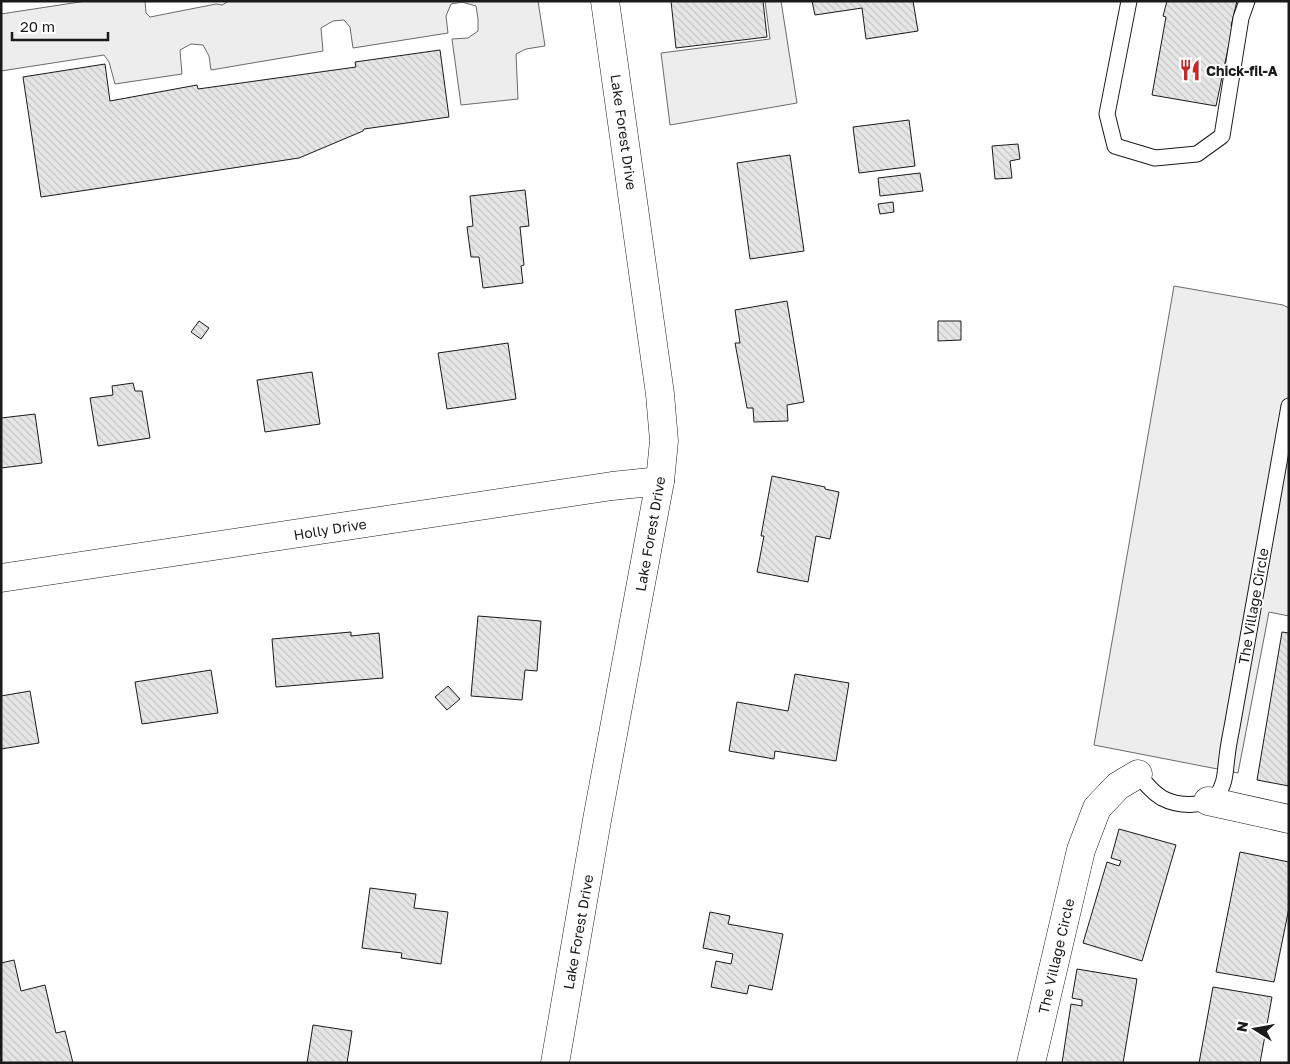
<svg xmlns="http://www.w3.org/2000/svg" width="1290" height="1064" font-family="'Golos Text',sans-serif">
	<defs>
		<pattern id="building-back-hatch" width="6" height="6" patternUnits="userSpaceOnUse" patternTransform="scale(1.25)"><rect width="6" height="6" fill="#e6e6e6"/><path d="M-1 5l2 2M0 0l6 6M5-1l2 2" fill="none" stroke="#c5c5c5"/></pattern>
	</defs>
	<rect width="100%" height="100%" fill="#fff"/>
	<g fill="#ededed" stroke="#6a6a6a">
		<path d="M 86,1 L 145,1 L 146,13 L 150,17 L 216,4 L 222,5 L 229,1 L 538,1 L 545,46 L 526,49 L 516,54 L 518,99 L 461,105 L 452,39 L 468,38 L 478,31 L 478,19 L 476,6 L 462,2 L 451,4 L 446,16 L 448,33 L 353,48 L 350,27 L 344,20 L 333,21 L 321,28 L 323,51 L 211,70 L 209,56 L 203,45 L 191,44 L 180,50 L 182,74 L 115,84 L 109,62 L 104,55 L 1,71 L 1,14 Z"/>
		<path d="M 765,1 L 781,1 L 797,103 L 670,125 L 661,53 L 770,39 Z"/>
		<path d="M 1174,286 L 1283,305 L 1289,308 L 1289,616 L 1269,612 L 1238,773 L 1094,745 Z"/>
	</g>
	<g fill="url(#building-back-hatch)" stroke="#1a1a1a">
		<path d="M 671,1 L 763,1 L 767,37 L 676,48 Z"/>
		<path d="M 812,1 L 913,1 L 918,31 L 866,39 L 862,8 L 815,15 Z"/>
		<path d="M 1167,1 L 1237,1 L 1231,26 L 1235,26 L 1232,45 L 1229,44 L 1216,106 L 1152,95 L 1166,17 L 1163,16 Z"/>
		<path d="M 440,50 L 449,117 L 364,129 L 363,131 L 299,158 L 41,197 L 23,77 L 105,64 L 110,101 L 197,85 L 198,89 L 356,67 L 355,62 Z"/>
		<path d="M 909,120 L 915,166 L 859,173 L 853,127 Z"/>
		<path d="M 1018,144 L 1020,159 L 1010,161 L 1012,178 L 995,179 L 992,146 Z"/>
		<path d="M 790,155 L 804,251 L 750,259 L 737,163 Z"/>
		<path d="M 920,173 L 923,191 L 880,196 L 878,178 Z"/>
		<path d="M 525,190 L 529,226 L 520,227 L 524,265 L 521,266 L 523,283 L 483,288 L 479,257 L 471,257 L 467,227 L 473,226 L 470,196 Z"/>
		<path d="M 893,202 L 894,212 L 880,214 L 878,204 Z"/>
		<path d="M 787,301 L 804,402 L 787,405 L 788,421 L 754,422 L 753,408 L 747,408 L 735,343 L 740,343 L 735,310 Z"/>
		<path d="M 199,321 L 209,328 L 201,339 L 191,332 Z"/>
		<path d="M 938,321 L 961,321 L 961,340 L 938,341 Z"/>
		<path d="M 508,343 L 516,399 L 447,409 L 438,353 Z"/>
		<path d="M 312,372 L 320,424 L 265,432 L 257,380 Z"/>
		<path d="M 133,383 L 135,391 L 142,391 L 150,438 L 98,446 L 90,398 L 113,395 L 112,386 Z"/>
		<path d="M 35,414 L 42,463 L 1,468 L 1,418 Z"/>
		<path d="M 772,476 L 825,487 L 825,489 L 839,492 L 830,539 L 816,536 L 808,582 L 757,572 L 764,536 L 761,536 Z"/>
		<path d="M 478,616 L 541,621 L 537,671 L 525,670 L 522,700 L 471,696 Z"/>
		<path d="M 351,632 L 351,636 L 379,633 L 383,678 L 276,687 L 272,639 Z"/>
		<path d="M 1282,632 L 1289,633 L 1289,786 L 1257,780 Z"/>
		<path d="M 211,670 L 218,713 L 142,724 L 135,682 Z"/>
		<path d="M 795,674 L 849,683 L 836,761 L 775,751 L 774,759 L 729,751 L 737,702 L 788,711 Z"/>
		<path d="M 448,686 L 460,699 L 447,710 L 435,697 Z"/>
		<path d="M 30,691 L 39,743 L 1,749 L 1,696 Z"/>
		<path d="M 1119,829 L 1176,845 L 1142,961 L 1083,943 L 1107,862 L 1119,866 L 1121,861 L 1111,858 Z"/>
		<path d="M 1240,852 L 1289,862 L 1289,908 L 1274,982 L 1216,972 Z"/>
		<path d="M 370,888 L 416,894 L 414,908 L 448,912 L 441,964 L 401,958 L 402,953 L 362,948 Z"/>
		<path d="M 710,912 L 730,916 L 728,924 L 783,934 L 772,990 L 749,985 L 747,994 L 711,987 L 716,961 L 731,964 L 733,954 L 703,948 Z"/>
		<path d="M 14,960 L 21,991 L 45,985 L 56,1033 L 65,1031 L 73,1063 L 1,1063 L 1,963 Z"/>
		<path d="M 1077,969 L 1137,979 L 1123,1063 L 1062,1063 L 1071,1004 L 1082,1006 L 1082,1000 L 1072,998 Z"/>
		<path d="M 1213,987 L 1272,997 L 1260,1063 L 1199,1063 Z"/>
		<path d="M 313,1025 L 352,1031 L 347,1063 L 307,1063 Z"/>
	</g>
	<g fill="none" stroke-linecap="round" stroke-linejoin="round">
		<g stroke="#1a1a1a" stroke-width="17">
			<g id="lane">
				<path d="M 1129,1 L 1107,114 L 1115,146 L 1155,158 L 1197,154 L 1222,136 L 1241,18 L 1247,1"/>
				<path d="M 1138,774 C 1145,783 1152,792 1162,798 C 1177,806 1203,808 1216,796 C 1226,785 1225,770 1227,757 C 1228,747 1230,737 1232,727 C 1251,620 1270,513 1289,406"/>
			</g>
		</g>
		<g stroke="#1a1a1a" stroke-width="29">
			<g id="street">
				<path d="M 1,578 L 612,486 L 660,481"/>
				<path d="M 1208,801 L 1289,819"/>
				<path d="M 555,1063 L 597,820 L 660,481 L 664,441 L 660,394 L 605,1"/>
				<path d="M 1031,1063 L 1081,850 L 1097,808 L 1118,786 L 1138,774"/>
			</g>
		</g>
		<use href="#lane" stroke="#fff" stroke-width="15"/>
		<use href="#street" stroke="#fff" stroke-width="28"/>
	</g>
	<defs>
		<g id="restaurant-bare" transform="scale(1.725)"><path d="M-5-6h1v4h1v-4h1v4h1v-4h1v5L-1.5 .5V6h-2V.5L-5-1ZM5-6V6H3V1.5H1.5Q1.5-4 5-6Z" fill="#c62828" stroke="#fff" stroke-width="2.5" paint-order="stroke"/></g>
	</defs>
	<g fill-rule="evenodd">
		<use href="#restaurant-bare" x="1190" y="70"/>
	</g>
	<g text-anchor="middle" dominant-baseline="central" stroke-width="4" stroke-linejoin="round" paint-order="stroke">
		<g font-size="14" font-weight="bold" fill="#1a1a1a" stroke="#fff" text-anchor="start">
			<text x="1206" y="70">Chick-fil-A</text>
		</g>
		<g font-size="14" fill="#1a1a1a" stroke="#fff">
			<text transform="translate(624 132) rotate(82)">Lake Forest Drive</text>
			<text transform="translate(330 529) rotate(-9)">Holly Drive</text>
			<text transform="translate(650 534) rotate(-80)">Lake Forest Drive</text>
			<text transform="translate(1253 606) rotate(-80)">The Village Circle</text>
			<text transform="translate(578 932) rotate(-80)">Lake Forest Drive</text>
			<text transform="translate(1056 956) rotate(-77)">The Village Circle</text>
		</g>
	</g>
	<rect width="1290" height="1064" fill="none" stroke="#1a1a1a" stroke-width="5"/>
	<g transform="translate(1255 1029) rotate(281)" stroke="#ffffff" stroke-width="4" paint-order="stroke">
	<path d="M0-4L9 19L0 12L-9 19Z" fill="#1a1a1a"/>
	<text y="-8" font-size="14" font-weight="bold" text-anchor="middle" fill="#1a1a1a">N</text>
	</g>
	<path d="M12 32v8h96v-8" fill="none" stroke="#1a1a1a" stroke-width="2.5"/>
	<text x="20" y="32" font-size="15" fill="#1a1a1a" stroke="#ffffff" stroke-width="4" paint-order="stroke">20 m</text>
</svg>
